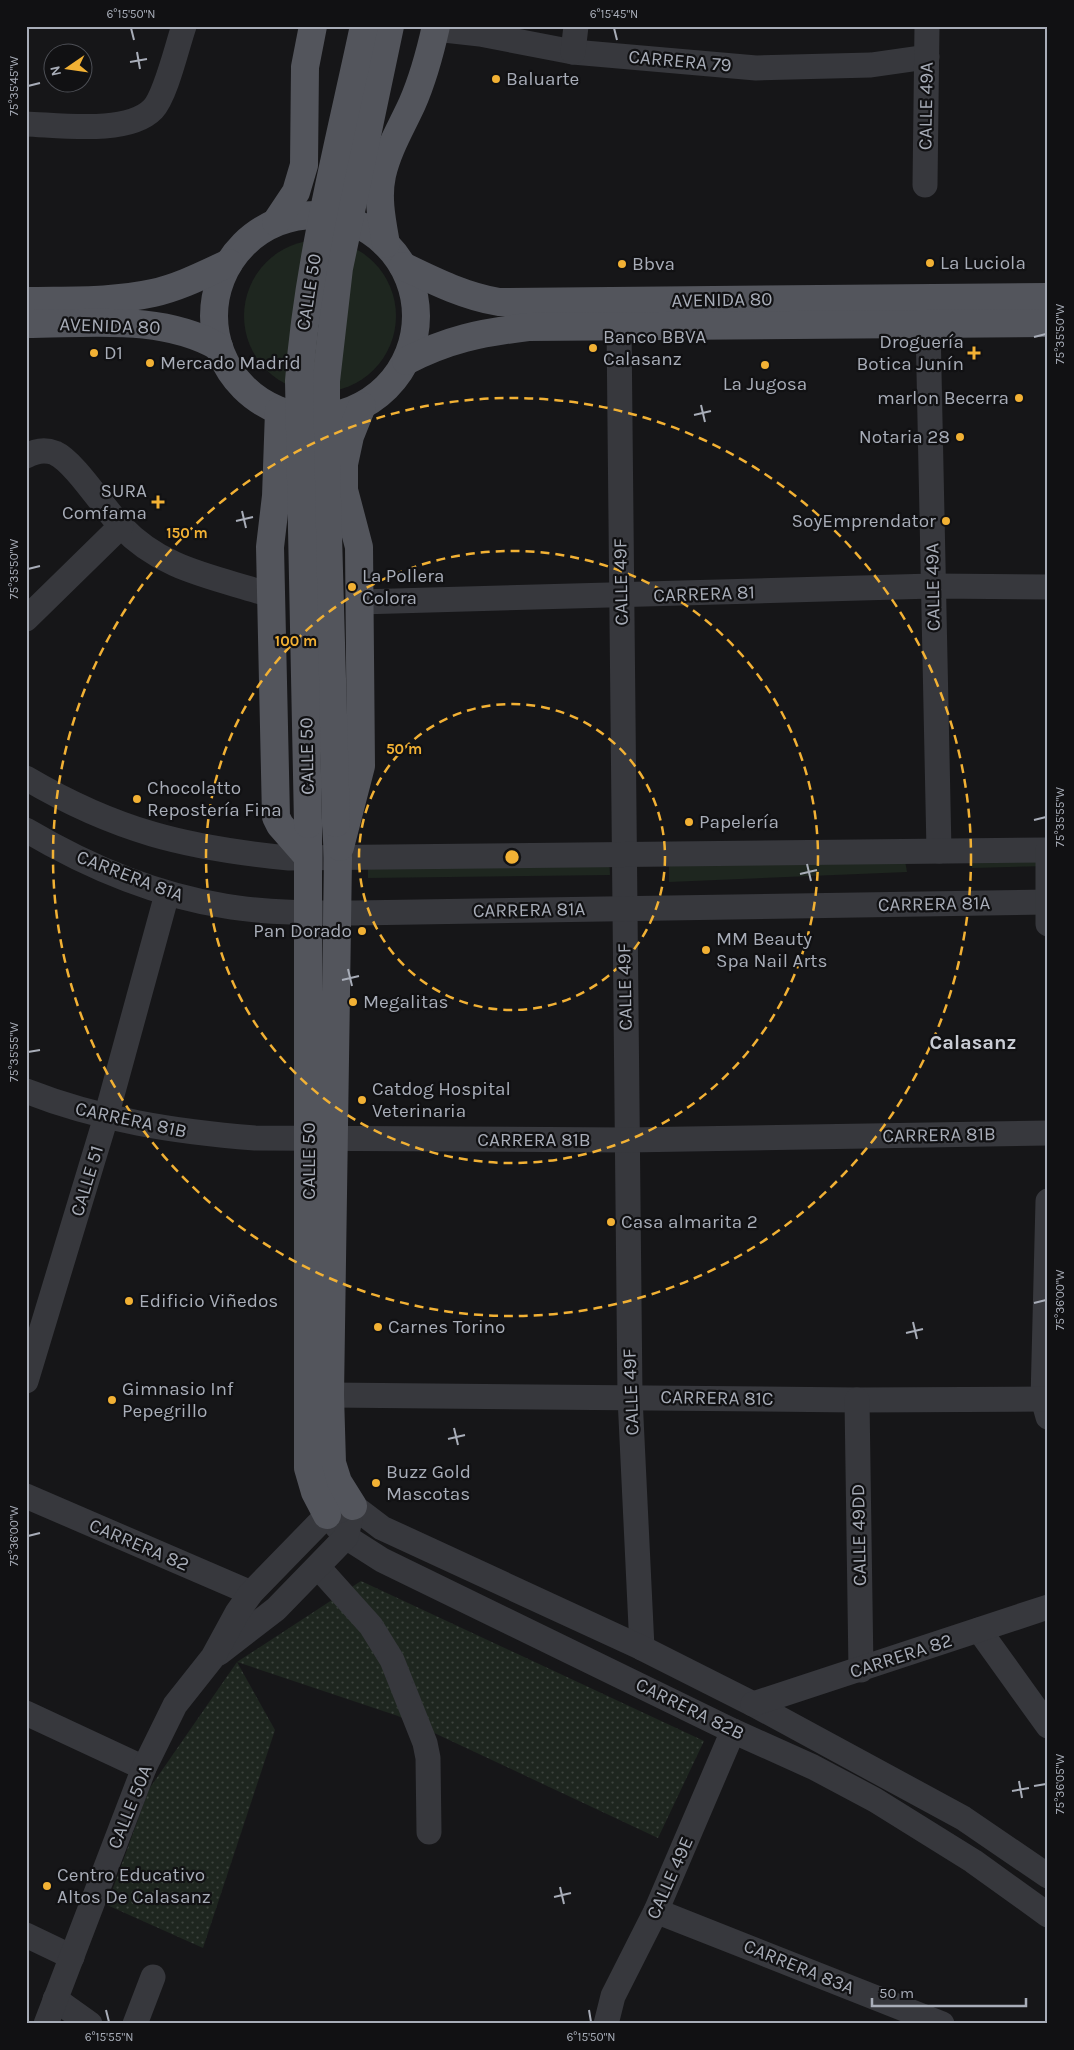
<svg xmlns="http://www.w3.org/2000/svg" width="1074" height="2050" font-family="Karla,sans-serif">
	<defs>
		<pattern id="park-dots" width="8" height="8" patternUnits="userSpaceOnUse" patternTransform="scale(1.25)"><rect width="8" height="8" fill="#1e261f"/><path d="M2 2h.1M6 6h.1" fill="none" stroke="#3c433d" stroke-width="1.8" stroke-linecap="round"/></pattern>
	</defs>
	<rect width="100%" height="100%" fill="#161618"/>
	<g fill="#1e261f">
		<circle cx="320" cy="316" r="76"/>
		<path d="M 1048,849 L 1048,866 L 972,868 L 972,851 Z"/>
		<path d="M 904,855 L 907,872 L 669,882 L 669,860 Z"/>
		<path d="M 609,856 L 610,875 L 368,878 L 368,863 Z"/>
	</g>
	<path fill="url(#park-dots)" d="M 361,1581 L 704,1741 L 658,1838 L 398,1716 L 237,1662 L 275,1730 L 203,1948 L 107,1905 L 149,1789 L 237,1662 Z"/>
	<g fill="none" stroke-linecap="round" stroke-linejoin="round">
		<g stroke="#37383d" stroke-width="25">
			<path d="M 435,29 L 480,34 L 573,52 L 756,68 L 871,65 L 927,57"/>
			<path d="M 573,52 L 576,26"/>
			<path d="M 26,124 C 59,125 128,135 153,109 C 166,95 177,46 184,26"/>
			<path d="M 925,185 L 927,26"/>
			<path d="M 928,324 L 939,851"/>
			<path d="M 619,326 L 630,1397 L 642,1648"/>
			<path d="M 26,456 C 35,451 45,449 55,453 C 75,462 104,509 121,526 C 163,571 216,577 270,595"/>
			<path d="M 359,602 L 933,586 L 1048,587"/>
			<path d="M 26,619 L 121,526"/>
			<path d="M 26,778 C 116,831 186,848 289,858 L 1048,850"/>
			<path d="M 26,830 C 87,866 156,895 225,906 C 264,913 316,913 355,913 L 1048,902"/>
			<path d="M 1048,850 L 1048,924"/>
			<path d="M 26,1091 C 100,1120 176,1132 255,1138 L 627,1140 L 1048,1133"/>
			<path d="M 1048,1201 L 1043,1399 L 1048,1417"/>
			<path d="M 26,1381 L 106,1117 L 167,894"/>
			<path d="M 330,1395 L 857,1400 L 1043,1399"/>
			<path d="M 857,1400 L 861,1670"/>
			<path d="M 26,1496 L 251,1593"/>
			<path d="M 353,1506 L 382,1528 L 642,1648 L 753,1704 L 963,1818 L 1048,1876"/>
			<path d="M 327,1515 L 346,1537 L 382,1560 L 733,1731 L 813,1767 L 875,1800 L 973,1861 L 1048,1915"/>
			<path d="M 318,1567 L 371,1626 L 392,1660 L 425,1743 L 428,1758 L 429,1832"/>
			<path d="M 979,1630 L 1048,1726"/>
			<path d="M 219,1653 L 276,1609 L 346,1537 L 350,1520"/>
			<path d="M 753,1704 L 1048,1607"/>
			<path d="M 26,1713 L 144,1768"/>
			<path d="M 656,1911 L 942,2024"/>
			<path d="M 26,1935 L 72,1957"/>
			<path d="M 55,1999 L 90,2024"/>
			<path d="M 46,2024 L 144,1768 L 175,1705 L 213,1657 L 237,1613 L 251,1593 L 327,1515 L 341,1510"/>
			<path d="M 135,2024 L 153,1977"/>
			<path d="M 606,2024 L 613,1996 L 656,1911 L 733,1731"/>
		</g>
		<g stroke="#53555c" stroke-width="28">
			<circle cx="315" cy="316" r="101"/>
			<path d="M 276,222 L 296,192 L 304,165 L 305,67 L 313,26"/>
			<path d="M 386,244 C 382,221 377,198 382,175 C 388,149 401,128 412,104 C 423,79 430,53 436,26"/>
			<path d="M 403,266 C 434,281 464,296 499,302 L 1048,297"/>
			<path d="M 26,301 C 69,300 112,302 153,293 C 180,287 205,274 229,263"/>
			<path d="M 26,324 C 91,324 161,314 219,347"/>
			<path d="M 406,361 C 449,339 480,333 528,327 L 1048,323"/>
			<path d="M 279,411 L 276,496 L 270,547 L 276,817 L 280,825 L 308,857"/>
			<path d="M 336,823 L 338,858 L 330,1395 L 332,1463 L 338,1482 L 353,1506"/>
			<path d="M 308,824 L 308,1468 L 315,1492 L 327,1515"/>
			<path d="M 340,847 L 361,766 L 359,547 L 344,490 L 344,464 L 350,436 L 362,406"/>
		</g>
		<g stroke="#53555c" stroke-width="28">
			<path d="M 336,823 L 326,463 L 326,381 L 339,268 L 390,26"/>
			<path d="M 308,824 L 299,381 C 308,260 339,144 364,26"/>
		</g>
	</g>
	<path fill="none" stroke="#a8adb8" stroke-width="2" d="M 131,28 L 134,40M 614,28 L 617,40M 137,52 L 140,69M 130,62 L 147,59M 28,86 L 40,83M 1034,337 L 1046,334M 701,405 L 705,422M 694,415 L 711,411M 242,511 L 246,528M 236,521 L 253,517M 28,569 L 40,566M 1034,820 L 1046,817M 807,864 L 811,881M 800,874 L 817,870M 348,969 L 352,986M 342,980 L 359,976M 28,1052 L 40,1050M 1034,1303 L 1046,1300M 913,1322 L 917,1339M 906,1333 L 923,1329M 454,1428 L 458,1445M 448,1439 L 465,1435M 28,1536 L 40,1533M 1019,1781 L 1022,1798M 1034,1786 L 1046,1784M 1012,1791 L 1029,1788M 560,1887 L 564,1904M 554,1897 L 571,1893M 106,2010 L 109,2022M 589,2010 L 591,2022"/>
	<g fill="none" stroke="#f2b134" stroke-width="2.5" stroke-dasharray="9 6">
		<circle cx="512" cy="857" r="153"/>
		<circle cx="512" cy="857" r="306"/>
		<circle cx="512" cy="857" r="459"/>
	</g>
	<g fill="#f2b134" stroke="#111113" stroke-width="2">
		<circle cx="496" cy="79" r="5"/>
		<circle cx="930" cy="263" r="5"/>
		<circle cx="622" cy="264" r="5"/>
		<circle cx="593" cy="348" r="5"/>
		<circle cx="94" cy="353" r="5"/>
		<path d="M971.5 345.5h5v5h5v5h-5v5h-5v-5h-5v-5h5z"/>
		<circle cx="150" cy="363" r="5"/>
		<circle cx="765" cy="365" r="5"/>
		<circle cx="1019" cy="398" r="5"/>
		<circle cx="960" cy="437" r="5"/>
		<path d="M155.5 494.5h5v5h5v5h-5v5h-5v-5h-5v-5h5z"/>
		<circle cx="946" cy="521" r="5"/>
		<circle cx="352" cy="587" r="5"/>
		<circle cx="137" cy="799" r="5"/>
		<circle cx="689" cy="822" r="5"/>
		<circle cx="362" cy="931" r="5"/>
		<circle cx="706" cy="950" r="5"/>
		<circle cx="353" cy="1002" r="5"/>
		<circle cx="362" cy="1100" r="5"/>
		<circle cx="611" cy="1222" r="5"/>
		<circle cx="129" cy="1301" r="5"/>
		<circle cx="378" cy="1327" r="5"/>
		<circle cx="112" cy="1400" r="5"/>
		<circle cx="376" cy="1483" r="5"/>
		<circle cx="47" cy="1886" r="5"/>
	</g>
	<g text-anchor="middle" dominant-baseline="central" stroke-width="4.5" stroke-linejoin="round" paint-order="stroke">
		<g font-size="19" fill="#a8adb8" stroke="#111113">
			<text transform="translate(680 61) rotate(5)">CARRERA 79</text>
			<text transform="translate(926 106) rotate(-89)">CALLE 49A</text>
			<text transform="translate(309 292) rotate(-81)">CALLE 50</text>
			<text transform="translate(722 300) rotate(-1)">AVENIDA 80</text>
			<text transform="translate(110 326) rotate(2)">AVENIDA 80</text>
			<text transform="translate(621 582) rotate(-91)">CALLE 49F</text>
			<text transform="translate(933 587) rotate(-91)">CALLE 49A</text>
			<text transform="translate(704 594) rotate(-2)">CARRERA 81</text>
			<text transform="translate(307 756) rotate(-91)">CALLE 50</text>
			<text transform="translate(130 876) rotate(21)">CARRERA 81A</text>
			<text transform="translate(934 904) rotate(-1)">CARRERA 81A</text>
			<text transform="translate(529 910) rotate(-1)">CARRERA 81A</text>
			<text transform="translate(625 987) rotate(-91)">CALLE 49F</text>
			<text transform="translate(131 1120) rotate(12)">CARRERA 81B</text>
			<text transform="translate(939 1135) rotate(-1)">CARRERA 81B</text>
			<text x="534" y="1140">CARRERA 81B</text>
			<text transform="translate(309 1161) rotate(-90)">CALLE 50</text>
			<text transform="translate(87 1181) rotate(-73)">CALLE 51</text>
			<text transform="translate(631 1392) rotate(-92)">CALLE 49F</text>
			<text transform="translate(717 1398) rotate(1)">CARRERA 81C</text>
			<text transform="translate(859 1535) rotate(-91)">CALLE 49DD</text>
			<text transform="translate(139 1545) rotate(23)">CARRERA 82</text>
			<text transform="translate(901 1656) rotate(-18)">CARRERA 82</text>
			<text transform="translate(690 1709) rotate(26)">CARRERA 82B</text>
			<text transform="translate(130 1807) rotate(-68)">CALLE 50A</text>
			<text transform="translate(670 1878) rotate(-66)">CALLE 49E</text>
			<text transform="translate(799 1967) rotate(22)">CARRERA 83A</text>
		</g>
		<g font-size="19" fill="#a8adb8" stroke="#111113" text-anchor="start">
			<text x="506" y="79">Baluarte</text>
			<text x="940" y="263">La Luciola</text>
			<text x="632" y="264">Bbva</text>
			<text x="603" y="337">Banco BBVA<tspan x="603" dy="22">Calasanz</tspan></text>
			<text x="964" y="342" text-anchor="end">Droguería<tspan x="964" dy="22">Botica Junín</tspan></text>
			<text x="104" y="353">D1</text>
			<text x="160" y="363">Mercado Madrid</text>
			<text x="765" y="384" text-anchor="middle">La Jugosa</text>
			<text x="1009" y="398" text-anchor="end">marlon Becerra</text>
			<text x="950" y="437" text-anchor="end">Notaria 28</text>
			<text x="147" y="491" text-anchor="end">SURA<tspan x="147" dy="22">Comfama</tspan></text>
			<text x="936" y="521" text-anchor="end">SoyEmprendator</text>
			<text x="362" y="576">La Pollera<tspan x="362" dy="22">Colora</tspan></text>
			<text x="147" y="788">Chocolatto<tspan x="147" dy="22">Repostería Fina</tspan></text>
			<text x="699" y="822">Papelería</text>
			<text x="352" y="931" text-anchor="end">Pan Dorado</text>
			<text x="716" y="939">MM Beauty<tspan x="716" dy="22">Spa Nail Arts</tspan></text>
			<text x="363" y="1002">Megalitas</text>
			<text x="372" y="1089">Catdog Hospital<tspan x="372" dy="22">Veterinaria</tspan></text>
			<text x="621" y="1222">Casa almarita 2</text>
			<text x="139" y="1301">Edificio Viñedos</text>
			<text x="388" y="1327">Carnes Torino</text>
			<text x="122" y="1389">Gimnasio Inf<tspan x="122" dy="22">Pepegrillo</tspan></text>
			<text x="386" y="1472">Buzz Gold<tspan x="386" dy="22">Mascotas</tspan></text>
			<text x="57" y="1875">Centro Educativo<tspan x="57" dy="22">Altos De Calasanz</tspan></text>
		</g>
		<g font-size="20" font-weight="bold" fill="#c9ccd4" stroke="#111113">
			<text x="973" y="1042">Calasanz</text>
		</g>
	</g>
	<circle cx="512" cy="857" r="8" fill="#f2b134" stroke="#111113" stroke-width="2.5"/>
	<g font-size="15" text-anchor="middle" font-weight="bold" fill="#f2b134" stroke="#111113" stroke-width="4.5" stroke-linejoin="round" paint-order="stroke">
		<text x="187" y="538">150 m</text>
		<text x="296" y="646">100 m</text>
		<text x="404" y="754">50 m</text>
	</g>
	<rect width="1074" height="2050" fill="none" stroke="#111113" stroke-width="55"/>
	<g transform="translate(68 68) rotate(257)"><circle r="24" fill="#111113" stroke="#4d4f55"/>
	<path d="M0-4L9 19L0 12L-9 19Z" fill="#f2b134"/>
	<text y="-8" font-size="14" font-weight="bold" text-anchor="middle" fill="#a8adb8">N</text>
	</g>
	<path d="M872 1998v8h154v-8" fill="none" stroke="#a8adb8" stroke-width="2.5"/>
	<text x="879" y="1998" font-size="15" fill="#a8adb8" stroke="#111113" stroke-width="4" paint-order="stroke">50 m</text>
	<rect x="28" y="28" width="1018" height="1994" fill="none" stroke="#a8adb8" stroke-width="2"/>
	<g font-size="12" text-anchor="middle" fill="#a8adb8">
		<text x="131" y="18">6°15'50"N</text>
		<text x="614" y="18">6°15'45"N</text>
		<text transform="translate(14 86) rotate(-90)" y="4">75°35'45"W</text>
		<text transform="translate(1060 334) rotate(-90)" y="4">75°35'50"W</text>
		<text transform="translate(14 569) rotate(-90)" y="4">75°35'50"W</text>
		<text transform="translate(1060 817) rotate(-90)" y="4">75°35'55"W</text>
		<text transform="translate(14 1052) rotate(-90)" y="4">75°35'55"W</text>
		<text transform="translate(1060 1300) rotate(-90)" y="4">75°36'00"W</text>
		<text transform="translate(14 1536) rotate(-90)" y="4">75°36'00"W</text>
		<text transform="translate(1060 1784) rotate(-90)" y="4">75°36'05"W</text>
		<text x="109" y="2041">6°15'55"N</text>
		<text x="591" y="2041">6°15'50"N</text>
	</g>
</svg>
